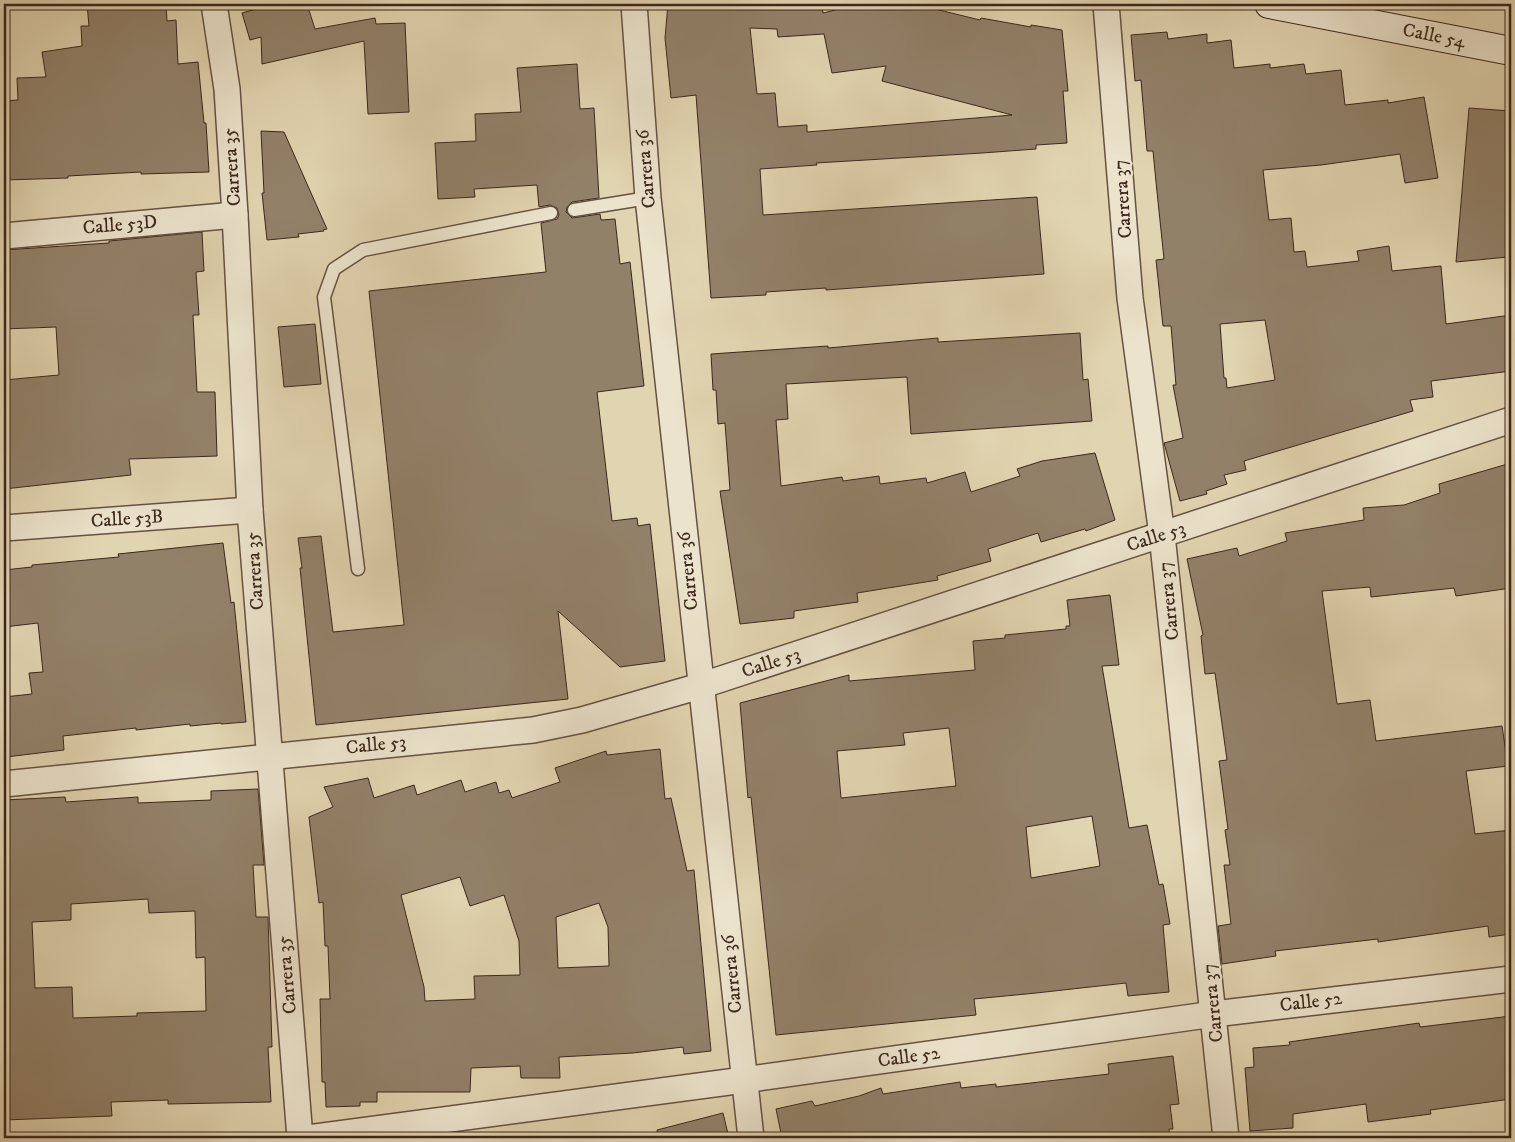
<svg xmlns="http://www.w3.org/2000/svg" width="1515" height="1142" font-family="'IM FELL DW Pica',serif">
	<rect width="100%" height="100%" fill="#e1d4b0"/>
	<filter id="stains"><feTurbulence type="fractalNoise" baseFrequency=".004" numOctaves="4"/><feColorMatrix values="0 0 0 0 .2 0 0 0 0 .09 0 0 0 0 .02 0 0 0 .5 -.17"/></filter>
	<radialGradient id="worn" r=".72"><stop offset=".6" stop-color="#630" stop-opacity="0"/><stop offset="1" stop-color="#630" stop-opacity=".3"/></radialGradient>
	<g fill="#928169" stroke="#3c271c" fill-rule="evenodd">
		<path d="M 87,4 L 166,4 L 167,21 L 176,20 L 178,64 L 198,62 L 204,123 L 206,123 L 209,172 L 141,174 L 141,172 L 68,176 L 68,178 L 4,180 L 4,101 L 18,100 L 17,78 L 46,77 L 42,52 L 82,46 L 81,26 L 89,26 Z"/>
		<path d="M 274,4 L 307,4 L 315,29 L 375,18 L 376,24 L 405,23 L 409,112 L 368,114 L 364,41 L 262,64 L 261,37 L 250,40 L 242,13 Z"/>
		<path d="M 668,4 L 822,4 L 823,13 L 859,4 L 928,4 L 927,7 L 980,20 L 981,18 L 1031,27 L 1031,25 L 1062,30 L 1068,91 L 1063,91 L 1067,143 L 1036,145 L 1036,149 L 982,153 L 816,163 L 817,165 L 760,169 L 763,215 L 1037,197 L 1044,274 L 826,290 L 826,288 L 766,292 L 766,295 L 711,298 L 696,95 L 671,98 L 665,38 ZM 750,28 L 777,29 L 778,37 L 824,34 L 832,73 L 886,66 L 882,81 L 1012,115 L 807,132 L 807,125 L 778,127 L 775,93 L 757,94 Z"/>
		<path d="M 1167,32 L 1168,39 L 1207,34 L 1207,43 L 1231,40 L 1234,68 L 1270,64 L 1270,68 L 1304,64 L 1306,74 L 1341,70 L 1345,105 L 1388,100 L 1388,103 L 1424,97 L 1438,178 L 1405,183 L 1400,154 L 1321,165 L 1263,170 L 1269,220 L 1291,218 L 1294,252 L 1305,251 L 1307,267 L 1359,261 L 1357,251 L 1389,246 L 1392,271 L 1441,266 L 1446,324 L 1511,315 L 1511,371 L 1431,381 L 1433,397 L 1410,400 L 1413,411 L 1244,461 L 1246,470 L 1224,475 L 1227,484 L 1206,491 L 1207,494 L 1180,501 L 1164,443 L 1183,438 L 1173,385 L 1176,385 L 1171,326 L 1163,326 L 1156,260 L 1164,259 L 1156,182 L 1153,151 L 1147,151 L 1141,80 L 1135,81 L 1131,35 ZM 1265,320 L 1275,380 L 1227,388 L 1226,378 L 1224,378 L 1220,324 Z"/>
		<path d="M 577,64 L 580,109 L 594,108 L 599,198 L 572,202 L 567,207 L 566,212 L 572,218 L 600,214 L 601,220 L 615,219 L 620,264 L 630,262 L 644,386 L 597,392 L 612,521 L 637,518 L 638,526 L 650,524 L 665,661 L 620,667 L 558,611 L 568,699 L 316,725 L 300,568 L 302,568 L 298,538 L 321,536 L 333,632 L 404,625 L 369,291 L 546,272 L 541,223 L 557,219 L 559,215 L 557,208 L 550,205 L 539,207 L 537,185 L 474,189 L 475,197 L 438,199 L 435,143 L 476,141 L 475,114 L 521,112 L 517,68 Z"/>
		<path d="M 1469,108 L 1511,111 L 1511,228 L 1506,229 L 1508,257 L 1456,262 Z"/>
		<path d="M 261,131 L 284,132 L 327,229 L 323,230 L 324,231 L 298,234 L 299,237 L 267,240 L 262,193 L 264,193 Z"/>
		<path d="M 202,232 L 204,271 L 196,272 L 199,315 L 193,315 L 197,392 L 215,392 L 217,456 L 129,459 L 131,475 L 4,489 L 4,380 L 59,375 L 56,327 L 4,329 L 4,250 L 109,243 L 109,241 Z"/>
		<path d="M 315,324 L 321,384 L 284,387 L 278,327 Z"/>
		<path d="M 1080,333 L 1083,380 L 1088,379 L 1092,421 L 911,434 L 907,377 L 786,384 L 788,419 L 776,420 L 781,486 L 842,477 L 843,481 L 879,476 L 880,484 L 926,478 L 927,483 L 965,472 L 971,492 L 1020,476 L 1017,469 L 1042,461 L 1095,453 L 1115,520 L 1086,531 L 1085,529 L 1041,542 L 1038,533 L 988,549 L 991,561 L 937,576 L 938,580 L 857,593 L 858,602 L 794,611 L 794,618 L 740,624 L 720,491 L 730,490 L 725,423 L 718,424 L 716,390 L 713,390 L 711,354 L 828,346 L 828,348 L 938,338 L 938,342 Z"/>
		<path d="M 1511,463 L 1511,588 L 1456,596 L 1454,588 L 1371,597 L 1370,587 L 1322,591 L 1337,704 L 1370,700 L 1376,741 L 1502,726 L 1508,766 L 1466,771 L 1475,834 L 1511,830 L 1511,934 L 1489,937 L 1488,926 L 1378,942 L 1378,939 L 1275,951 L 1276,956 L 1222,964 L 1218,926 L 1231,924 L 1224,865 L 1230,865 L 1225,830 L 1228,829 L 1219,761 L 1227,760 L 1215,673 L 1205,674 L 1201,636 L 1203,635 L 1187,559 L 1237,548 L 1239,556 L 1287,541 L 1285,533 L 1364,520 L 1363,508 L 1404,505 L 1440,493 L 1439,484 Z"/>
		<path d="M 223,543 L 231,603 L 234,602 L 246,722 L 221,724 L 221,723 L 190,726 L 190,724 L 136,730 L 136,728 L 63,736 L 64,750 L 6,757 L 4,740 L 4,697 L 32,694 L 29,673 L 43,672 L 38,623 L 4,627 L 4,570 L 32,567 L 32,565 L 119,557 L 118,554 Z"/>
		<path d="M 1110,595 L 1119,665 L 1102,666 L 1129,828 L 1147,825 L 1159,885 L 1163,884 L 1170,924 L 1163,925 L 1169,992 L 1128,996 L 1126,983 L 1036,993 L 974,999 L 976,1015 L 776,1035 L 751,797 L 748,798 L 740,703 L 849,675 L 849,681 L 975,670 L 973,641 L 1005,638 L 1005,635 L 1066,629 L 1066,626 L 1070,626 L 1067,600 ZM 949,728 L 956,786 L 841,798 L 837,751 L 905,745 L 903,733 ZM 1092,816 L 1100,866 L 1031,878 L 1026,827 Z"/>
		<path d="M 660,749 L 665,799 L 671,798 L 687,871 L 694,870 L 711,1051 L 684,1054 L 683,1047 L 633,1053 L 559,1057 L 560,1078 L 521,1078 L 520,1066 L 471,1068 L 470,1092 L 377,1092 L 377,1102 L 360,1102 L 360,1106 L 326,1107 L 325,1082 L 322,1082 L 320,999 L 330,999 L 328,946 L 325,946 L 323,902 L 319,903 L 309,817 L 333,807 L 324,787 L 368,778 L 374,798 L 414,785 L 417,795 L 461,780 L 465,792 L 496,782 L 499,793 L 509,790 L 512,798 L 560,782 L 555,768 L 606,751 L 607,755 ZM 460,877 L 470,906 L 504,895 L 519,941 L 520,975 L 474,976 L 475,999 L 425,1001 L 424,987 L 401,895 ZM 599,903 L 608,927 L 609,966 L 558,968 L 556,917 Z"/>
		<path d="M 258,789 L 264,865 L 253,865 L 256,917 L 268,917 L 272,1047 L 268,1047 L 271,1102 L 168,1104 L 168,1100 L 111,1102 L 112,1116 L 4,1120 L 4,800 L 65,797 L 66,802 L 138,797 L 138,803 L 211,800 L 211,791 ZM 148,899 L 149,913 L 195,911 L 196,958 L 205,957 L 206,1011 L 137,1013 L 137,1016 L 73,1018 L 72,987 L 35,988 L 32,922 L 71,920 L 71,904 Z"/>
		<path d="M 1511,1016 L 1511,1099 L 1430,1110 L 1431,1114 L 1368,1122 L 1366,1104 L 1293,1114 L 1293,1128 L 1250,1131 L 1245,1068 L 1254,1067 L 1253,1048 L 1290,1045 L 1289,1042 L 1419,1023 L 1420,1027 Z"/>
		<path d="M 1173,1056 L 1179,1104 L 1170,1105 L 1173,1129 L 1169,1129 L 1170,1138 L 782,1138 L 776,1109 L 812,1101 L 815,1106 L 859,1096 L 881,1088 L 883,1094 L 960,1082 L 961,1088 L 996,1084 L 996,1087 L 1109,1074 L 1108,1064 Z"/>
		<path d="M 723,1113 L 729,1138 L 658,1138 L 657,1130 Z"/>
	</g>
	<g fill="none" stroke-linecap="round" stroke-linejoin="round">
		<g stroke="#655241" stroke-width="15">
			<g id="lane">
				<path d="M 574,210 L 648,198"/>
				<path d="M 358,569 L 324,297 L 334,269 L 363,250 L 551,213"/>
			</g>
		</g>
		<g stroke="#655241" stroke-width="28">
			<g id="street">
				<path d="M 214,4 L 227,89 L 235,215 L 250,510 L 300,1138"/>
				<path d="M 634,4 L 648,198 L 751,1138"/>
				<path d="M 1106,4 L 1130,298 L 1162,535 L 1226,1138"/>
				<path d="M 4,236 L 235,215"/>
				<path d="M 4,528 L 250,510"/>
				<path d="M 4,784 L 533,730 L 582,720 L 700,686 L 1511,420"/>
				<path d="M 308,1138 L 744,1080 L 1214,1014 L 1511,979"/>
			</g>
		</g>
		<g stroke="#3c271c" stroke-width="30">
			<path id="secondary" d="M 1269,4 L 1511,51"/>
		</g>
		<use href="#lane" stroke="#ece3cc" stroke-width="12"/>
		<use href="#street" stroke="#ece3cc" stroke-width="25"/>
		<use href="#secondary" stroke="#ece3cc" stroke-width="28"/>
	</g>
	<g text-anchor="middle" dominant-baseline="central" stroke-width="4.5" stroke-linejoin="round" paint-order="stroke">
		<g font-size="19" fill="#3c271c" stroke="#ece3cc">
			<text transform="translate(1434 36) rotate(11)">Calle 54</text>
			<text transform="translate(232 167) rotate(-94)">Carrera 35</text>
			<text transform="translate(646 169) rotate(-95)">Carrera 36</text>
			<text transform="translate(1123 199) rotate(-94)">Carrera 37</text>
			<text transform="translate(120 225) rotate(-5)">Calle 53D</text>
			<text transform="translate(127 519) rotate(-4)">Calle 53B</text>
			<text transform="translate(1156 537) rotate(-18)">Calle 53</text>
			<text transform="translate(255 571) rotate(-94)">Carrera 35</text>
			<text transform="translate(688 571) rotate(-96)">Carrera 36</text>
			<text transform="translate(1169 601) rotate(-96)">Carrera 37</text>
			<text transform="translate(771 663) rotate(-18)">Calle 53</text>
			<text transform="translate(376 745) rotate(-6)">Calle 53</text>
			<text transform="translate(732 974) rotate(-96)">Carrera 36</text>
			<text transform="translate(287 975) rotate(-95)">Carrera 35</text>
			<text transform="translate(1311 1002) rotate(-7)">Calle 52</text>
			<text transform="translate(1213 1003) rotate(-96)">Carrera 37</text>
			<text transform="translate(909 1057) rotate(-8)">Calle 52</text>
		</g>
	</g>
	<rect width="1515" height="1142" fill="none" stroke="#e1d4b0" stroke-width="20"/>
	<rect x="5" y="5" width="1505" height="1132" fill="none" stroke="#3c271c" stroke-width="2.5"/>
	<rect x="10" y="10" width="1495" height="1122" fill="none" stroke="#3c271c"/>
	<rect width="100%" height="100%" filter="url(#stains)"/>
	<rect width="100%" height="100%" fill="url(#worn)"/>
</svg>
